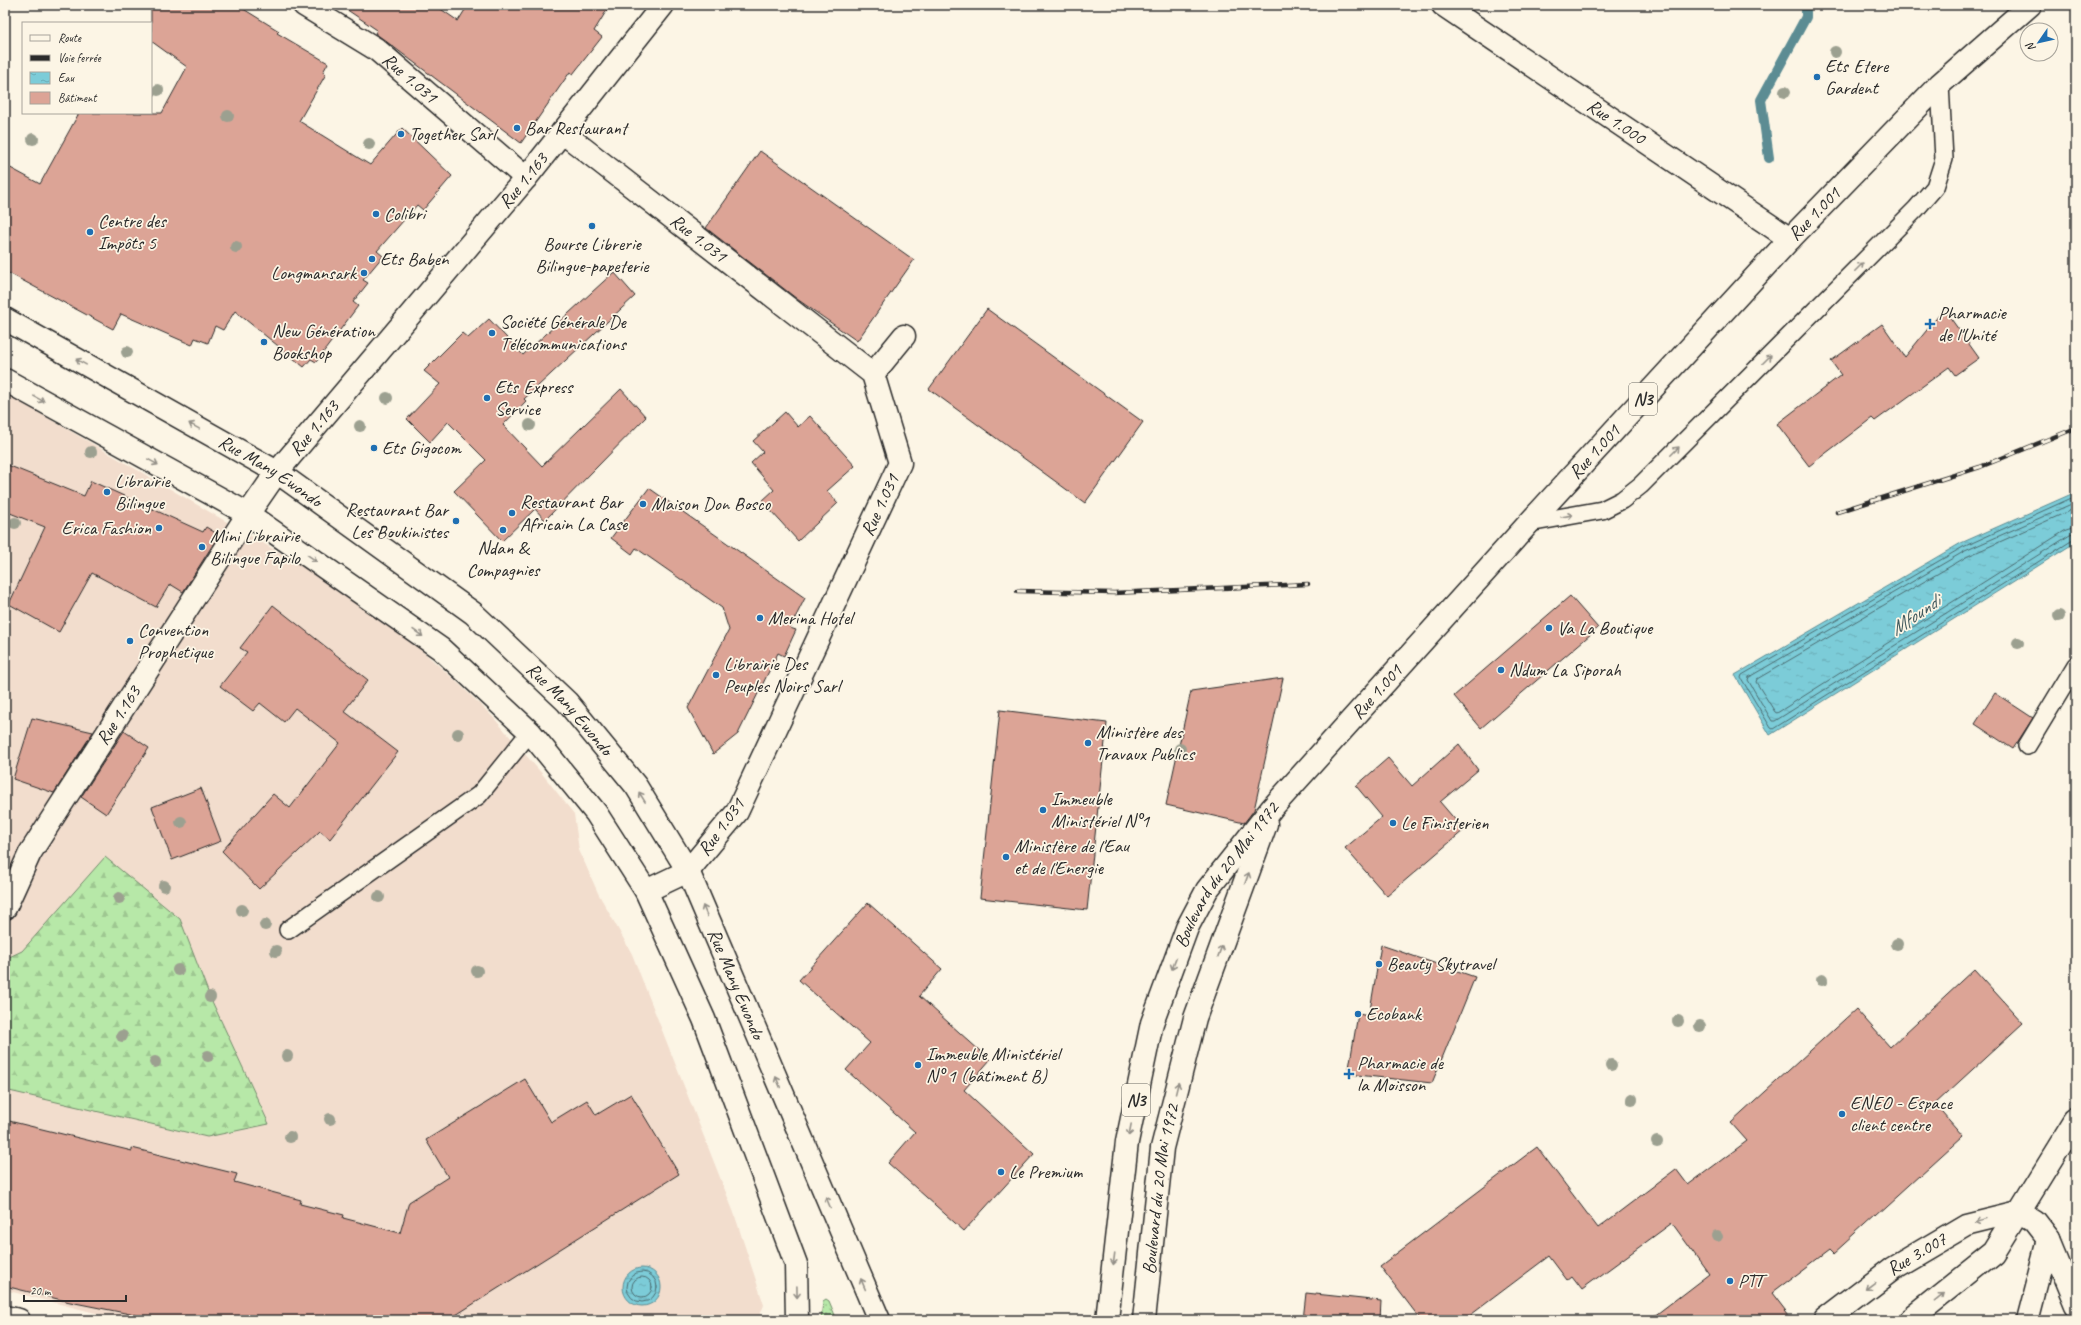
<svg xmlns="http://www.w3.org/2000/svg" width="2081" height="1325" font-family="Caveat,sans-serif">
	<defs>
		<pattern id="grass-dots" width="8" height="8" patternUnits="userSpaceOnUse"><rect width="8" height="8" fill="#b7e8a8"/><path d="M2 2h.1M6 6h.1" fill="none" stroke="#9ec791" stroke-width="1.8" stroke-linecap="round"/></pattern>
		<pattern id="forest-firs" width="22" height="20" patternUnits="userSpaceOnUse"><rect width="22" height="20" fill="#b7e8a8"/><path d="M5 1l3.5 6h-7zM16 11l3.5 6h-7z" fill="#9ec791"/></pattern>
		<pattern id="water-ripples" width="26" height="14" patternUnits="userSpaceOnUse"><rect width="26" height="14" fill="#7cccd8"/><path d="M2 4q2-2 4 0t4 0M15 11q2-2 4 0t4 0" fill="none" stroke="#6bafba"/></pattern>
	</defs>
	<rect width="100%" height="100%" fill="#fcf5e5"/>
	<filter id="ink" filterUnits="userSpaceOnUse"><feTurbulence type="fractalNoise" baseFrequency=".025" numOctaves="2"/><feDisplacementMap in="SourceGraphic" scale="8" xChannelSelector="R" yChannelSelector="G"/><feConvolveMatrix kernelMatrix="1 2 1 2 8 2 1 2 1" color-interpolation-filters="sRGB"/></filter>
	<g filter="url(#ink)">
		<path fill="#f2ddcd" d="M 5,393 L 318,575 L 410,640 L 458,683 L 492,716 L 544,776 L 574,814 L 579,850 L 598,893 L 632,954 L 734,1213 L 764,1305 L 758,1320 L 123,1320 L 5,1290 Z"/>
		<path fill="url(#grass-dots)" stroke="#718a6a" d="M 826,1299 L 829,1301 L 837,1320 L 821,1320 L 823,1301 Z"/>
		<path fill="url(#forest-firs)" stroke="#718a6a" d="M 105,857 L 180,919 L 210,997 L 269,1124 L 207,1137 L 5,1090 L 5,959 L 22,951 Z"/>
		<g fill="url(#water-ripples)" stroke="#5c8c93">
			<path d="M 2076,492 L 2076,542 L 1770,735 L 1735,675 L 1961,543 Z"/>
			<circle cx="642" cy="1287" r="19"/>
		</g>
		<g fill="none" stroke-linecap="round" stroke-linejoin="round">
			<g stroke="#4b6b70" stroke-width="1">
				<path d="M 2076,496 L 1963,547 L 1742,675 L 1741,678 L 1771,728 L 1773,729 L 2076,538"/>
				<path d="M 2076,502 L 1965,551 L 1749,677 L 1748,680 L 1772,721 L 1775,721 L 2070,535 L 2076,533"/>
				<path d="M 2076,508 L 1968,556 L 1757,679 L 1756,682 L 1775,712 L 1777,713 L 2066,530 L 2076,527"/>
				<circle cx="642" cy="1287" r="15"/>
				<circle cx="642" cy="1287" r="10"/>
			</g>
			<path stroke="#5c8c93" stroke-width="10" d="M 1769,158 L 1761,100 L 1806,17 L 1806,5"/>
		</g>
		<g fill="#dca496" stroke="#2b2b2b">
			<path d="M 151,5 L 237,5 L 279,31 L 277,33 L 328,63 L 323,72 L 326,74 L 299,121 L 370,165 L 402,128 L 452,176 L 423,210 L 417,205 L 377,251 L 383,256 L 363,280 L 368,283 L 353,302 L 358,306 L 316,362 L 311,359 L 304,367 L 235,311 L 223,330 L 215,326 L 208,343 L 195,338 L 192,345 L 121,314 L 113,329 L 5,271 L 5,165 L 40,184 L 79,113 L 162,113 L 187,67 L 151,41 Z"/>
			<path d="M 340,5 L 435,5 L 458,21 L 468,5 L 610,5 L 594,31 L 602,37 L 573,74 L 570,72 L 521,143 L 375,33 L 377,30 Z"/>
			<path d="M 760,151 L 914,260 L 857,341 L 797,299 L 706,228 Z"/>
			<path d="M 614,272 L 635,296 L 524,399 L 526,401 L 503,425 L 542,466 L 621,389 L 646,417 L 545,520 L 535,509 L 502,541 L 454,491 L 486,460 L 448,422 L 430,442 L 407,419 L 440,384 L 424,371 L 462,333 L 468,338 L 489,319 L 523,355 Z"/>
			<path d="M 987,309 L 1143,422 L 1085,503 L 929,389 Z"/>
			<path d="M 1944,309 L 1979,358 L 1955,375 L 1949,367 L 1875,421 L 1872,418 L 1809,466 L 1777,424 L 1841,375 L 1831,361 L 1882,324 L 1905,357 Z"/>
			<path d="M 785,412 L 798,427 L 810,416 L 855,466 L 827,491 L 838,503 L 798,541 L 762,501 L 774,490 L 751,463 L 763,452 L 753,441 Z"/>
			<path d="M 5,464 L 84,496 L 91,481 L 203,532 L 206,527 L 219,535 L 183,592 L 170,584 L 156,607 L 92,573 L 59,632 L 9,604 L 45,527 L 5,511 Z"/>
			<path d="M 649,488 L 805,598 L 790,628 L 796,630 L 784,656 L 778,653 L 738,734 L 713,754 L 688,708 L 729,630 L 722,608 L 636,548 L 632,554 L 611,538 Z"/>
			<path d="M 1570,596 L 1598,628 L 1481,728 L 1454,696 Z"/>
			<path d="M 273,605 L 368,680 L 344,711 L 398,752 L 330,839 L 320,831 L 259,889 L 222,851 L 273,794 L 290,808 L 340,743 L 295,708 L 284,722 L 260,703 L 253,711 L 220,686 L 247,652 L 240,648 Z"/>
			<path d="M 1283,678 L 1254,810 L 1244,823 L 1166,805 L 1191,691 Z"/>
			<path d="M 1995,693 L 2033,718 L 2013,749 L 1975,724 Z"/>
			<path d="M 1000,710 L 1107,723 L 1087,910 L 980,898 Z"/>
			<path d="M 32,718 L 93,732 L 54,793 L 13,779 Z"/>
			<path d="M 124,731 L 149,748 L 106,814 L 81,797 Z"/>
			<path d="M 1459,744 L 1478,770 L 1440,802 L 1464,830 L 1387,896 L 1345,848 L 1382,817 L 1356,786 L 1388,758 L 1412,786 Z"/>
			<path d="M 201,788 L 221,841 L 172,860 L 152,807 Z"/>
			<path d="M 868,903 L 942,969 L 919,996 L 990,1060 L 964,1090 L 1034,1154 L 964,1231 L 888,1163 L 915,1132 L 846,1070 L 870,1043 L 799,980 Z"/>
			<path d="M 1381,945 L 1475,977 L 1432,1083 L 1348,1074 L 1358,1014 L 1369,1016 Z"/>
			<path d="M 1974,969 L 2023,1023 L 1935,1104 L 1963,1136 L 1833,1254 L 1829,1250 L 1771,1294 L 1791,1320 L 1649,1320 L 1709,1274 L 1672,1223 L 1582,1289 L 1572,1276 L 1567,1280 L 1549,1256 L 1464,1320 L 1421,1320 L 1380,1266 L 1537,1147 L 1598,1228 L 1676,1169 L 1688,1185 L 1747,1141 L 1731,1123 L 1856,1009 L 1890,1047 Z"/>
			<path d="M 525,1079 L 551,1122 L 587,1100 L 596,1115 L 631,1094 L 679,1174 L 448,1320 L 160,1320 L 70,1302 L 5,1286 L 5,1120 L 132,1151 L 132,1148 L 237,1174 L 234,1182 L 301,1200 L 300,1204 L 344,1215 L 343,1218 L 400,1233 L 409,1202 L 448,1177 L 426,1140 Z"/>
			<path d="M 1306,1293 L 1381,1301 L 1380,1320 L 1303,1320 Z"/>
		</g>
		<g fill="none" stroke-linecap="round" stroke-linejoin="round">
			<g stroke="#2b2b2b" stroke-width="20">
				<g id="lane">
					<path d="M 1529,523 L 1602,510 L 1622,500 L 1641,485 L 1916,209 L 1935,187 L 1944,159 L 1940,84"/>
					<path d="M 2027,746 L 2076,665"/>
					<path d="M 288,930 L 479,795 L 530,732"/>
				</g>
			</g>
			<g stroke="#2b2b2b" stroke-width="25">
				<g id="street">
					<path id="s1" d="M 304,5 L 376,49 L 526,178"/>
					<path id="s2" d="M 1443,5 L 1790,239"/>
					<path id="s3" d="M 562,132 L 873,374 L 900,463 L 737,812 L 688,871 L 646,891"/>
					<path d="M 873,374 L 904,336"/>
					<path id="s4" d="M 5,908 L 30,853 L 248,514 L 277,472 L 526,178 L 663,5"/>
					<path d="M 5,1317 L 19,1320"/>
					<path d="M 2027,1320 L 2048,1239"/>
				</g>
			</g>
			<g stroke="#2b2b2b" stroke-width="25">
				<path id="secondary" d="M 2019,1212 L 2034,1221 L 2048,1239 L 2076,1307"/>
			</g>
			<g stroke="#2b2b2b" stroke-width="25">
				<g id="primary">
					<path id="s5" d="M 5,319 L 277,472 L 473,613 L 567,702 L 636,786 L 688,871 L 879,1320"/>
					<path d="M 5,380 L 248,514 L 441,649 L 530,732 L 596,813 L 646,891 L 704,1019 L 796,1264 L 797,1320"/>
					<path id="s6" d="M 1825,1320 L 1893,1268 L 1966,1225 L 2019,1212"/>
					<path d="M 1910,1320 L 1994,1253 L 2076,1120"/>
				</g>
			</g>
			<g stroke="#2b2b2b" stroke-width="25">
				<g id="highway">
					<path id="s7" d="M 1107,1320 L 1127,1142 L 1152,1023 L 1187,928 L 1207,890 L 1272,808 L 1529,523 L 1790,239 L 1940,84 L 2030,5"/>
					<path id="s8" d="M 1144,1320 L 1162,1148 L 1195,1018 L 1266,824"/>
				</g>
			</g>
			<use href="#lane" stroke="#fcf5e5" stroke-width="17"/>
			<use href="#street" stroke="#fcf5e5" stroke-width="22"/>
			<use href="#secondary" stroke="#fcf5e5" stroke-width="22"/>
			<use href="#primary" stroke="#fcf5e5" stroke-width="22"/>
			<use href="#highway" stroke="#fcf5e5" stroke-width="22"/>
			<g stroke="#2b2b2b" stroke-width="4.5">
				<g id="rail">
					<path d="M 1837,512 L 1980,467 L 2076,428"/>
					<path d="M 1017,591 L 1114,593 L 1308,584"/>
				</g>
			</g>
			<use href="#rail" stroke="#fcf5e5" stroke-width="3" stroke-dasharray="9" stroke-linecap="butt"/>
		</g>
		<g fill="#9ca090">
			<circle cx="1835" cy="52" r="6"/>
			<circle cx="158" cy="90" r="6"/>
			<circle cx="1785" cy="92" r="6"/>
			<circle cx="228" cy="116" r="6"/>
			<circle cx="33" cy="139" r="6"/>
			<circle cx="369" cy="144" r="6"/>
			<circle cx="236" cy="247" r="6"/>
			<circle cx="127" cy="352" r="6"/>
			<circle cx="387" cy="398" r="6"/>
			<circle cx="530" cy="425" r="6"/>
			<circle cx="360" cy="426" r="6"/>
			<circle cx="91" cy="452" r="6"/>
			<circle cx="15" cy="523" r="6"/>
			<circle cx="2059" cy="616" r="6"/>
			<circle cx="2018" cy="643" r="6"/>
			<circle cx="458" cy="734" r="6"/>
			<circle cx="1180" cy="749" r="6"/>
			<circle cx="181" cy="822" r="6"/>
			<circle cx="164" cy="886" r="6"/>
			<circle cx="379" cy="897" r="6"/>
			<circle cx="119" cy="898" r="6"/>
			<circle cx="242" cy="910" r="6"/>
			<circle cx="265" cy="925" r="6"/>
			<circle cx="1897" cy="944" r="6"/>
			<circle cx="276" cy="951" r="6"/>
			<circle cx="178" cy="970" r="6"/>
			<circle cx="477" cy="971" r="6"/>
			<circle cx="1822" cy="980" r="6"/>
			<circle cx="210" cy="997" r="6"/>
			<circle cx="1678" cy="1021" r="6"/>
			<circle cx="1700" cy="1026" r="6"/>
			<circle cx="122" cy="1036" r="6"/>
			<circle cx="208" cy="1056" r="6"/>
			<circle cx="287" cy="1056" r="6"/>
			<circle cx="155" cy="1062" r="6"/>
			<circle cx="1611" cy="1065" r="6"/>
			<circle cx="1632" cy="1099" r="6"/>
			<circle cx="330" cy="1119" r="6"/>
			<circle cx="290" cy="1137" r="6"/>
			<circle cx="1657" cy="1142" r="6"/>
			<circle cx="1717" cy="1236" r="6"/>
		</g>
		<defs><path id="oneway-shaft" d="M-6 0H5M1.5-3L5.5 0L1.5 3" fill="none" stroke-width="1.6" stroke-linecap="round" stroke-linejoin="round"/></defs>
		<g stroke="#949088">
			<use href="#oneway-shaft" transform="translate(1859 267) rotate(-45)"/>
			<use href="#oneway-shaft" transform="translate(1767 359) rotate(-45)"/>
			<use href="#oneway-shaft" transform="translate(81 362) rotate(-151)"/>
			<use href="#oneway-shaft" transform="translate(39 399) rotate(29)"/>
			<use href="#oneway-shaft" transform="translate(194 426) rotate(-151)"/>
			<use href="#oneway-shaft" transform="translate(1675 451) rotate(-45)"/>
			<use href="#oneway-shaft" transform="translate(153 462) rotate(29)"/>
			<use href="#oneway-shaft" transform="translate(1567 516) rotate(-10)"/>
			<use href="#oneway-shaft" transform="translate(312 558) rotate(35)"/>
			<use href="#oneway-shaft" transform="translate(418 633) rotate(35)"/>
			<use href="#oneway-shaft" transform="translate(642 797) rotate(-122)"/>
			<use href="#oneway-shaft" transform="translate(1247 878) rotate(-70)"/>
			<use href="#oneway-shaft" transform="translate(705 911) rotate(-113)"/>
			<use href="#oneway-shaft" transform="translate(1220 951) rotate(-70)"/>
			<use href="#oneway-shaft" transform="translate(1174 964) rotate(111)"/>
			<use href="#oneway-shaft" transform="translate(778 1082) rotate(-113)"/>
			<use href="#oneway-shaft" transform="translate(1177 1088) rotate(-76)"/>
			<use href="#oneway-shaft" transform="translate(1130 1130) rotate(101)"/>
			<use href="#oneway-shaft" transform="translate(828 1202) rotate(-113)"/>
			<use href="#oneway-shaft" transform="translate(1981 1221) rotate(166)"/>
			<use href="#oneway-shaft" transform="translate(1114 1259) rotate(97)"/>
			<use href="#oneway-shaft" transform="translate(863 1284) rotate(-113)"/>
			<use href="#oneway-shaft" transform="translate(1870 1286) rotate(143)"/>
			<use href="#oneway-shaft" transform="translate(797 1292) rotate(89)"/>
			<use href="#oneway-shaft" transform="translate(1941 1296) rotate(-39)"/>
		</g>
	</g>
	<g fill="#1f6fb2" stroke="#fcf5e5" stroke-width="1.5">
		<circle cx="1817" cy="77" r="4"/>
		<circle cx="517" cy="128" r="4"/>
		<circle cx="401" cy="134" r="4"/>
		<circle cx="376" cy="214" r="4"/>
		<circle cx="592" cy="226" r="4"/>
		<circle cx="90" cy="232" r="4"/>
		<circle cx="372" cy="259" r="4"/>
		<circle cx="364" cy="273" r="4"/>
		<path d="M1928 318h4v4h4v4h-4v4h-4v-4h-4v-4h4z"/>
		<circle cx="492" cy="333" r="4"/>
		<circle cx="264" cy="342" r="4"/>
		<circle cx="487" cy="398" r="4"/>
		<circle cx="374" cy="448" r="4"/>
		<circle cx="107" cy="492" r="4"/>
		<circle cx="643" cy="504" r="4"/>
		<circle cx="512" cy="513" r="4"/>
		<circle cx="456" cy="521" r="4"/>
		<circle cx="159" cy="528" r="4"/>
		<circle cx="503" cy="530" r="4"/>
		<circle cx="202" cy="547" r="4"/>
		<circle cx="760" cy="618" r="4"/>
		<circle cx="1549" cy="628" r="4"/>
		<circle cx="130" cy="641" r="4"/>
		<circle cx="1501" cy="670" r="4"/>
		<circle cx="716" cy="675" r="4"/>
		<circle cx="1088" cy="743" r="4"/>
		<circle cx="1043" cy="810" r="4"/>
		<circle cx="1393" cy="823" r="4"/>
		<circle cx="1006" cy="857" r="4"/>
		<circle cx="1379" cy="964" r="4"/>
		<circle cx="1358" cy="1014" r="4"/>
		<circle cx="918" cy="1065" r="4"/>
		<path d="M1347 1068h4v4h4v4h-4v4h-4v-4h-4v-4h4z"/>
		<circle cx="1842" cy="1114" r="4"/>
		<circle cx="1001" cy="1172" r="4"/>
		<circle cx="1730" cy="1281" r="4"/>
	</g>
	<g text-anchor="middle" dominant-baseline="central" stroke-width="3.5" stroke-linejoin="round" paint-order="stroke">
		<g fill="#fcf5e5" stroke="#6a6863" stroke-width="1">
			<rect x="1629" y="383" width="28" height="32" rx="3"/>
			<rect x="1122" y="1084" width="28" height="32" rx="3"/>
		</g>
		<g font-size="18" font-weight="bold" fill="#2b2b2b">
			<text x="1643" y="399">N3</text>
			<text x="1136" y="1100">N3</text>
		</g>
		<g font-size="19" fill="#2b2b2b" stroke="#fcf5e5" text-anchor="start">
			<text x="1825" y="66">Ets Etere<tspan x="1825" dy="22">Gardent</tspan></text>
			<text x="525" y="128">Bar Restaurant</text>
			<text x="409" y="134">Together Sarl</text>
			<text x="384" y="214">Colibri</text>
			<text x="98" y="221">Centre des<tspan x="98" dy="22">Impôts 5</tspan></text>
			<text x="592" y="244" text-anchor="middle">Bourse Librerie<tspan x="592" dy="22">Bilingue-papeterie</tspan></text>
			<text x="380" y="259">Ets Baben</text>
			<text x="356" y="273" text-anchor="end">Longmansark</text>
			<text x="1938" y="313">Pharmacie<tspan x="1938" dy="22">de l'Unité</tspan></text>
			<text x="500" y="322">Société Générale De<tspan x="500" dy="22">Télécommunications</tspan></text>
			<text x="272" y="331">New Génération<tspan x="272" dy="22">Bookshop</tspan></text>
			<text x="495" y="387">Ets Express<tspan x="495" dy="22">Service</tspan></text>
			<text x="382" y="448">Ets Gigocom</text>
			<text x="115" y="481">Librairie<tspan x="115" dy="22">Bilingue</tspan></text>
			<text x="520" y="502">Restaurant Bar<tspan x="520" dy="22">Africain La Case</tspan></text>
			<text x="651" y="504">Maison Don Bosco</text>
			<text x="448" y="510" text-anchor="end">Restaurant Bar<tspan x="448" dy="22">Les Boukinistes</tspan></text>
			<text x="151" y="528" text-anchor="end">Erica Fashion</text>
			<text x="210" y="536">Mini Librairie<tspan x="210" dy="22">Bilingue Fapilo</tspan></text>
			<text x="503" y="548" text-anchor="middle">Ndan &amp;<tspan x="503" dy="22">Compagnies</tspan></text>
			<text x="768" y="618">Merina Hotel</text>
			<text x="1557" y="628">Va La Boutique</text>
			<text x="138" y="630">Convention<tspan x="138" dy="22">Prophetique</tspan></text>
			<text x="724" y="664">Librairie Des<tspan x="724" dy="22">Peuples Noirs Sarl</tspan></text>
			<text x="1509" y="670">Ndum La Siporah</text>
			<text x="1096" y="732">Ministère des<tspan x="1096" dy="22">Travaux Publics</tspan></text>
			<text x="1051" y="799">Immeuble<tspan x="1051" dy="22">Ministériel N°1</tspan></text>
			<text x="1401" y="823">Le Finisterien</text>
			<text x="1014" y="846">Ministère de l'Eau<tspan x="1014" dy="22">et de l'Energie</tspan></text>
			<text x="1387" y="964">Beauty Skytravel</text>
			<text x="1366" y="1014">Ecobank</text>
			<text x="926" y="1054">Immeuble Ministériel<tspan x="926" dy="22">N° 1 (bâtiment B)</tspan></text>
			<text x="1357" y="1063">Pharmacie de<tspan x="1357" dy="22">la Moisson</tspan></text>
			<text x="1850" y="1103">ENEO - Espace<tspan x="1850" dy="22">client centre</tspan></text>
			<text x="1009" y="1172">Le Premium</text>
			<text x="1738" y="1281">PTT</text>
		</g>
		<g font-size="19" fill="#2b2b2b" stroke="#fcf5e5">
			<text stroke="none"><textPath href="#s1" startOffset="129">Rue 1.031</textPath></text>
			<text stroke="none"><textPath href="#s2" startOffset="209">Rue 1.000</textPath></text>
			<text stroke="none"><textPath href="#s4" startOffset="896">Rue 1.163</textPath></text>
			<text stroke="none"><textPath href="#s7" startOffset="1354">Rue 1.001</textPath></text>
			<text stroke="none"><textPath href="#s3" startOffset="173">Rue 1.031</textPath></text>
			<text stroke="none"><textPath href="#s4" startOffset="572">Rue 1.163</textPath></text>
			<text stroke="none"><textPath href="#s7" startOffset="1030">Rue 1.001</textPath></text>
			<text stroke="none"><textPath href="#s5" startOffset="306">Rue Many Ewondo</textPath></text>
			<text transform="translate(880 505) rotate(-65)">Rue 1.031</text>
			<text stroke="none"><textPath href="#s7" startOffset="706">Rue 1.001</textPath></text>
			<text stroke="none"><textPath href="#s5" startOffset="690">Rue Many Ewondo</textPath></text>
			<text stroke="none"><textPath href="#s4" startOffset="224">Rue 1.163</textPath></text>
			<text transform="translate(721 827) rotate(-54)">Rue 1.031</text>
			<text stroke="none"><textPath href="#s7" startOffset="468">Boulevard du 20 Mai 1972</textPath></text>
			<text stroke="none"><textPath href="#s5" startOffset="1014">Rue Many Ewondo</textPath></text>
			<text stroke="none"><textPath href="#s8" startOffset="132">Boulevard du 20 Mai 1972</textPath></text>
			<text stroke="none"><textPath href="#s6" startOffset="113">Rue 3.007</textPath></text>
		</g>
		<g font-size="20" font-style="italic" fill="#435b5f" stroke="#fcf5e5">
			<text transform="translate(1915 615) rotate(-34)">Mfoundi</text>
		</g>
	</g>
	<rect width="2081" height="1325" fill="none" stroke="#fcf5e5" stroke-width="20"/>
	<rect x="10" y="10" width="2061" height="1305" fill="none" stroke="#2b2b2b" stroke-width="1.5" filter="url(#ink)"/>
	<rect x="22" y="22" width="130" height="92" fill="#fcf5e5" stroke="#a8a49b"/>
	<rect x="30" y="35" width="20" height="6" fill="#fcf5e5" stroke="#a8a49b"/>
	<text x="58" y="42" font-size="12" fill="#2b2b2b">Route</text>
	<rect x="30" y="55" width="20" height="6" fill="#2b2b2b" stroke="#a8a49b"/>
	<text x="58" y="62" font-size="12" fill="#2b2b2b">Voie ferrée</text>
	<rect x="30" y="72" width="20" height="12" fill="url(#water-ripples)" stroke="#a8a49b"/>
	<text x="58" y="82" font-size="12" fill="#2b2b2b">Eau</text>
	<rect x="30" y="92" width="20" height="12" fill="#dca496" stroke="#a8a49b"/>
	<text x="58" y="102" font-size="12" fill="#2b2b2b">Bâtiment</text>
	<g transform="translate(2039 42) rotate(236)"><circle r="19" fill="#fcf5e5" stroke="#a8a49b"/>
	<path d="M0-3L7 15L0 10L-7 15Z" fill="#1f6fb2"/>
	<text y="-6" font-size="11" font-weight="bold" text-anchor="middle" fill="#2b2b2b">N</text>
	</g>
	<path d="M24 1295v6h102v-6" fill="none" stroke="#2b2b2b" stroke-width="2"/>
	<text x="30" y="1295" font-size="12" fill="#2b2b2b" stroke="#fcf5e5" stroke-width="3" paint-order="stroke">20 m</text>
</svg>
